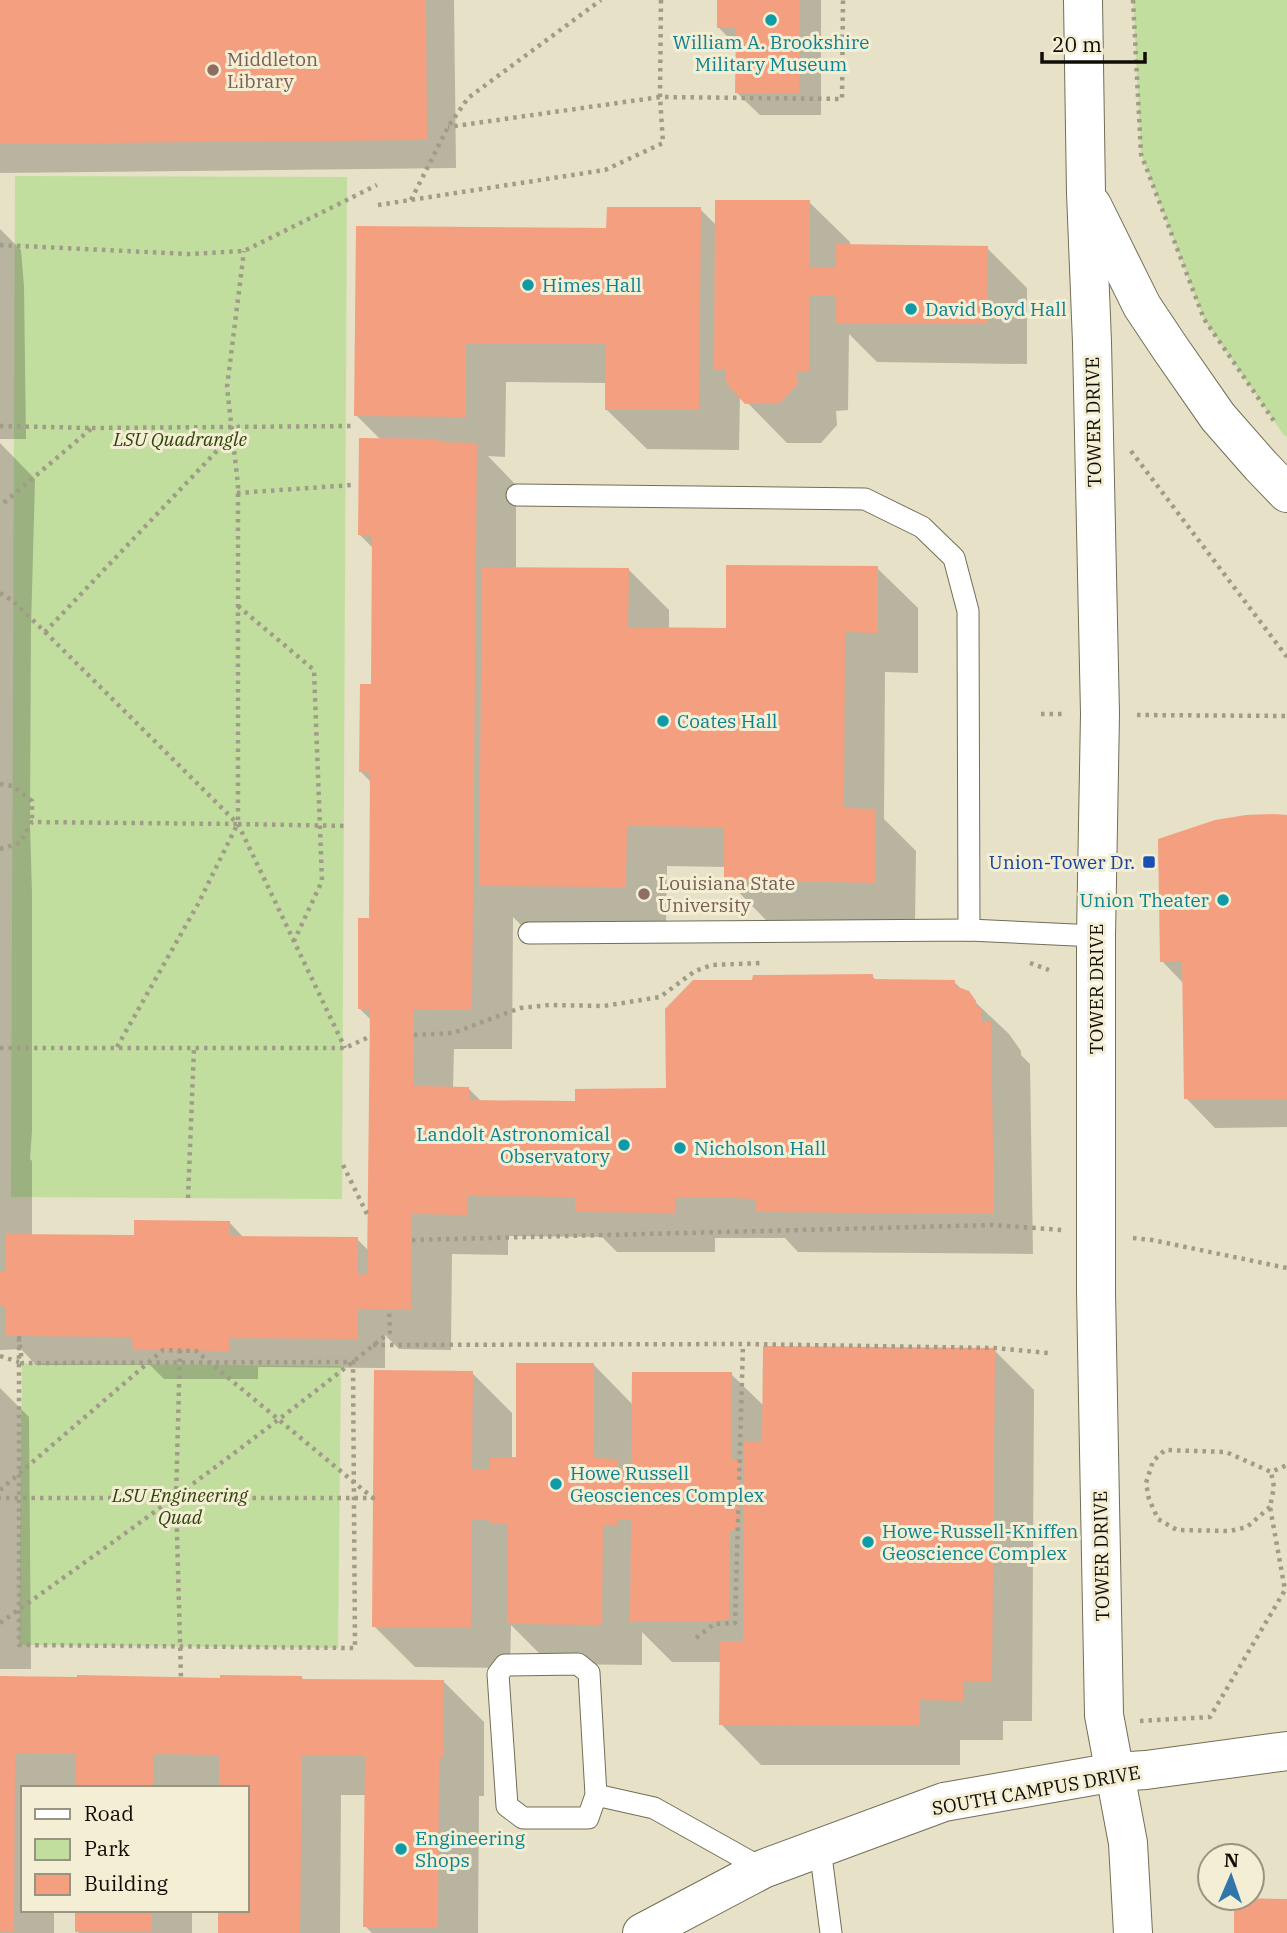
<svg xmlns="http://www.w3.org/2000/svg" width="1287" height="1933" font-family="'IBM Plex Serif',serif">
	<rect width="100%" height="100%" fill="#e6e1c7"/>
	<g fill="#c2de9f">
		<path d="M 1133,0 L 1287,0 L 1287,437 L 1283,434 L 1204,319 L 1141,154 Z"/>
		<path d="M 15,176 L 347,177 L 342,1199 L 11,1197 Z"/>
		<path d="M 22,1363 L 341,1366 L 338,1648 L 19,1645 Z"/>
	</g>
	<g fill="#0003">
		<path d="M 0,0 L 454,0 L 456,168 L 0,173 Z"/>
		<path d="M 719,0 L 821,0 L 821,115 L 760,115 L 737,93 L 737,46 L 719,28 Z"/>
		<path d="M 809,202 L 850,242 L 850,246 L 987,248 L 1027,288 L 1027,364 L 877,362 L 849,334 L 848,410 L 836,411 L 837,425 L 821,443 L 787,443 L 740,395 L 739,450 L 647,449 L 606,409 L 607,383 L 506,382 L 505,457 L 488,456 L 516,485 L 516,569 L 628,569 L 669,610 L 669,629 L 727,630 L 877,568 L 918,608 L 918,673 L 885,672 L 884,819 L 916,851 L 915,922 L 766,920 L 726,879 L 726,867 L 667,866 L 666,927 L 521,925 L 513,917 L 512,1049 L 454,1049 L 453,1088 L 468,1088 L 482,1102 L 577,1103 L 668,1090 L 754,981 L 872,976 L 877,981 L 954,982 L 1009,1034 L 1021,1051 L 1021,1055 L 1030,1064 L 1033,1254 L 798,1252 L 785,1238 L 715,1238 L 715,1252 L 617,1252 L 602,1237 L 508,1236 L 508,1255 L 452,1254 L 451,1350 L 399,1349 L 385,1335 L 385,1368 L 258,1367 L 258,1379 L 164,1379 L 150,1365 L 36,1365 L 21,1349 L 0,1350 L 0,443 L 35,479 L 31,629 L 30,824 L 32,893 L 32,1131 L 30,1159 L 32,1161 L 32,1236 L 135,1237 L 230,1223 L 244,1238 L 357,1239 L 369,1251 L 371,1020 L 359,1008 L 370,920 L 371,782 L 361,772 L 373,685 L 374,549 L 359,534 L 381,440 L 356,415 L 608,230 L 700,209 L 717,226 Z"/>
		<path d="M 0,229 L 21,250 L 24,286 L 26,439 L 0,439 Z"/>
		<path d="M 1287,817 L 1287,1127 L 1215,1128 L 1186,1098 L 1184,984 L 1162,961 Z"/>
		<path d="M 994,1350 L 1034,1390 L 1032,1721 L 1003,1721 L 1003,1740 L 960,1740 L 960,1765 L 761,1765 L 721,1724 L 721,1662 L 672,1662 L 642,1632 L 642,1665 L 550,1664 L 511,1625 L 510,1668 L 415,1667 L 374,1626 L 472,1373 L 512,1413 L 512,1459 L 517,1459 L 594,1365 L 634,1406 L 731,1374 L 764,1406 Z"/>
		<path d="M 0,1388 L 29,1417 L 31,1669 L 0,1669 Z"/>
		<path d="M 0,1678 L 222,1680 L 302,1678 L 305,1681 L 444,1682 L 484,1722 L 484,1796 L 479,1796 L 478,1933 L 372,1933 L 365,1926 L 366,1795 L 341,1795 L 340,1933 L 220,1933 L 247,1910 L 247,1788 L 23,1788 L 23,1910 L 54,1910 L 54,1933 L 0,1933 Z"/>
		<path d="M 77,1910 L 192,1910 L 192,1933 L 79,1933 L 77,1931 Z"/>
	</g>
	<g fill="#f59f81">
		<path d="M 0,0 L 426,0 L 427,140 L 0,144 Z"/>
		<path d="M 717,0 L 800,0 L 799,93 L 735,93 L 736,28 L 717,28 Z"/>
		<path d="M 715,200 L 810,200 L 810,268 L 836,268 L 836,244 L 988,246 L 987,324 L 835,323 L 836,296 L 809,296 L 809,371 L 796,371 L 798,384 L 780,403 L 745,404 L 727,384 L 725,370 L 714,370 Z"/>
		<path d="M 607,207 L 701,207 L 699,410 L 605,410 L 605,343 L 466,343 L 466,417 L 354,416 L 356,226 L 606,228 Z"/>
		<path d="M 359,438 L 440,439 L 440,442 L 477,443 L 472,1010 L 414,1009 L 413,1086 L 469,1087 L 469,1100 L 575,1101 L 575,1089 L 666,1088 L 665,1009 L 693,980 L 752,980 L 753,975 L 873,974 L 873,979 L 955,980 L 955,986 L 969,991 L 976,1001 L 977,1008 L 981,1008 L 982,1022 L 991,1022 L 994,1214 L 756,1212 L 756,1199 L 730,1198 L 675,1198 L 675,1213 L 575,1212 L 575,1197 L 468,1196 L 468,1215 L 412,1214 L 411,1310 L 357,1309 L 357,1339 L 229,1338 L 229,1351 L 133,1350 L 132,1337 L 5,1336 L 6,1306 L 0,1306 L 0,1271 L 6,1272 L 6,1234 L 134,1235 L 134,1220 L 230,1221 L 230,1236 L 358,1237 L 357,1275 L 367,1274 L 370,1009 L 358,1009 L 358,918 L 369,918 L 370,772 L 359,772 L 360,684 L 371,684 L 372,536 L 358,535 Z"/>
		<path d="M 726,565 L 878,566 L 878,633 L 845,632 L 844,808 L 876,809 L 876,883 L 724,880 L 724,827 L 627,826 L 626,887 L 479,886 L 482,567 L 629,568 L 628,627 L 726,628 Z"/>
		<path d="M 1274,814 L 1287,815 L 1287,1099 L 1184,1099 L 1182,961 L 1160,962 L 1158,839 L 1215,820 L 1246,815 Z"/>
		<path d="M 763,1346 L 995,1348 L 992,1681 L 963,1681 L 963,1701 L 920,1700 L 920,1726 L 719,1725 L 720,1641 L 743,1641 L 744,1442 L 762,1442 Z"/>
		<path d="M 516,1363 L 594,1363 L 593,1458 L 618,1459 L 617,1470 L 631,1470 L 632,1372 L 732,1372 L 732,1460 L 740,1460 L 738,1529 L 730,1531 L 729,1619 L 712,1622 L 630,1622 L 631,1520 L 617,1520 L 617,1525 L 603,1525 L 602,1625 L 507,1624 L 508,1524 L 489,1524 L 490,1519 L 472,1519 L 471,1628 L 372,1627 L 374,1370 L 473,1371 L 472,1469 L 490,1469 L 490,1458 L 516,1457 Z"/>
		<path d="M 77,1675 L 220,1678 L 220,1675 L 302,1676 L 302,1679 L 444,1680 L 444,1757 L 439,1757 L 438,1927 L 363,1927 L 365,1756 L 302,1755 L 300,1933 L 218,1933 L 218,1910 L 247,1910 L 247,1788 L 219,1788 L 219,1755 L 153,1754 L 153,1788 L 76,1788 L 76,1754 L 15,1753 L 14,1932 L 0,1932 L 0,1676 L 77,1677 Z"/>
		<path d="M 1234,1898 L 1287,1899 L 1287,1933 L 1234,1933 Z"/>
		<rect x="75" y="1910" width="77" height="22"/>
	</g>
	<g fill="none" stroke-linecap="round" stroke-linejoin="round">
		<g stroke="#736e57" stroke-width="23">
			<g id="service">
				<path d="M 517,495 L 865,499 L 922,527 L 954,558 L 968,611 L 969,930"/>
				<path d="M 529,933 L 969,930 L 1096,936"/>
				<path d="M 596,1795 L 588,1818 L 523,1818 L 507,1806 L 498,1674 L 505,1665 L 578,1664 L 589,1673 L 596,1795 L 654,1808 L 763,1869"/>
				<path d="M 820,1848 L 831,1933"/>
			</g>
		</g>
		<g stroke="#736e57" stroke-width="40">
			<g id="minor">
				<path d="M 1083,0 L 1086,193 L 1092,342 L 1100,714 L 1096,936 L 1096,1292 L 1104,1715 L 1128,1843 L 1133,1933"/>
				<path d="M 1092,205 L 1142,306 L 1170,348 L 1218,417 L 1261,466 L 1287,493"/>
				<path d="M 642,1933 L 763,1869 L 944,1802 L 1115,1772 L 1146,1770 L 1287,1751"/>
			</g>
		</g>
		<g stroke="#a09c88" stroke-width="4.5" stroke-dasharray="3.5 5" stroke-linecap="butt">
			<path d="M 661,0 L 660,97 L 842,99 L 843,0"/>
			<path d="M 1133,0 L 1141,154 L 1204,319 L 1274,421"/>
			<path d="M 411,200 L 448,127 L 468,98 L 601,0"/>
			<path d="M 378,205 L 605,170 L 663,143 L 660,97 L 448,127"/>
			<path d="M 0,245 L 189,254 L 244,251 L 377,185"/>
			<path d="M 0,426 L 92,428 L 0,506"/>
			<path d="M 92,428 L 353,426"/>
			<path d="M 1131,451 L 1287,657"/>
			<path d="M 237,493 L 352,485"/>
			<path d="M 0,593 L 13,601 L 45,632 L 231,436"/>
			<path d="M 238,606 L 314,670 L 322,881 L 294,941"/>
			<path d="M 45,632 L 238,824 L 345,1048"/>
			<path d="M 1041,714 L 1065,714"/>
			<path d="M 1137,715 L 1287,716"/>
			<path d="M 0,784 L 13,786 L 32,801 L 32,822"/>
			<path d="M 238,824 L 347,826"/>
			<path d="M 0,849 L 20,843 L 32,822 L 238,824 L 238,485 L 227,387 L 244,251"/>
			<path d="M 1030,963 L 1049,970"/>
			<path d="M 414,1035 L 453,1033 L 520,1008 L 549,1005 L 604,1006 L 660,997 L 695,971 L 712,965 L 762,963"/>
			<path d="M 117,1047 L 198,904 L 237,825"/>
			<path d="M 0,1048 L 345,1048 L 369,1037"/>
			<path d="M 343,1165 L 367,1214"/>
			<path d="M 188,1198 L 194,1048"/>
			<path d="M 1133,1238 L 1152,1240 L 1287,1268"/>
			<path d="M 412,1240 L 993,1225 L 1062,1230"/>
			<path d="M 19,1336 L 22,1363 L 353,1362 L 355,1648 L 19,1645 Z"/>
			<path d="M 373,1345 L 743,1344 L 995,1348 L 1048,1353"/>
			<path d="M 180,1350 L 176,1497 L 181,1678"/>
			<path d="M 0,1356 L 19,1362"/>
			<path d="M 0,1490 L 163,1350 L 196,1351 L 373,1498 L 0,1498"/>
			<path d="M 1270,1507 L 1247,1527 L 1230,1531 L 1177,1530 L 1158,1519 L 1149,1499 L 1146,1483 L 1153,1461 L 1165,1450 L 1226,1452 L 1271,1472 L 1287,1465"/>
			<path d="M 0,1623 C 132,1529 264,1434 390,1332 L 389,1310"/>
			<path d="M 696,1638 L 714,1624 L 735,1623 L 743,1344"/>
			<path d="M 1140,1721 L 1210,1717 L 1285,1590 L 1270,1507 L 1274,1487 L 1271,1472"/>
		</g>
		<use href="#service" stroke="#fff" stroke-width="21"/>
		<use href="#minor" stroke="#fff" stroke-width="38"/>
	</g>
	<g fill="#0f9aa8" stroke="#f3eed4" stroke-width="2.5">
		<circle cx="771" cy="20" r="7"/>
		<circle cx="528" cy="285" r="7"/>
		<circle cx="911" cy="309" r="7"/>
		<circle cx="663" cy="721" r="7"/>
		<circle cx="1223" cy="900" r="7"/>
		<circle cx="624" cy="1145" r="7"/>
		<circle cx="680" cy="1148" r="7"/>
		<circle cx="556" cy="1484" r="7"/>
		<circle cx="868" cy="1542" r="7"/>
		<circle cx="401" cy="1849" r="7"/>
	</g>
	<g fill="#8d6e63" stroke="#f3eed4" stroke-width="2.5">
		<circle cx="213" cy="70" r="7"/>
		<circle cx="644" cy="894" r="7"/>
	</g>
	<rect fill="#1a4fb4" stroke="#f3eed4" stroke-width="2.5" x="1142" y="855" width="14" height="14" rx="3.5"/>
	<g text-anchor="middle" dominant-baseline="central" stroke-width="6" stroke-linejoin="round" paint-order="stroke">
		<g font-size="19" fill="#0d838f" stroke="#f3eed4" text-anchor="start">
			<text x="771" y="42" text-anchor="middle">William A. Brookshire<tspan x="771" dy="22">Military Museum</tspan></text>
			<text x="542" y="285">Himes Hall</text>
			<text x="925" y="309">David Boyd Hall</text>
			<text x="677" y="721">Coates Hall</text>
			<text x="1209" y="900" text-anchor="end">Union Theater</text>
			<text x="610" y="1134" text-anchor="end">Landolt Astronomical<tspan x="610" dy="22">Observatory</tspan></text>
			<text x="694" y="1148">Nicholson Hall</text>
			<text x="570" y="1473">Howe Russell<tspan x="570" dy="22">Geosciences Complex</tspan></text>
			<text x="882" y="1531">Howe-Russell-Kniffen<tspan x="882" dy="22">Geoscience Complex</tspan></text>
			<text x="415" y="1838">Engineering<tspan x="415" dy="22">Shops</tspan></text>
		</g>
		<g font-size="19" fill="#785e54" stroke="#f3eed4" text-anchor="start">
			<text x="227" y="59">Middleton<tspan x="227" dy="22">Library</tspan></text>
			<text x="658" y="883">Louisiana State<tspan x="658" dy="22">University</tspan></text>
		</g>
		<g font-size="19" fill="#0f0d05" stroke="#f3eed4">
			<text transform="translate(1093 422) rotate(-91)">TOWER DRIVE</text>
			<text transform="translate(1096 989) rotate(-90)">TOWER DRIVE</text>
			<text transform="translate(1101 1556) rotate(-91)">TOWER DRIVE</text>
			<text transform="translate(1036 1790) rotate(-10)">SOUTH CAMPUS DRIVE</text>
		</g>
		<g font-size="19" font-style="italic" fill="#2e4309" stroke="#f3eed4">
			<text x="180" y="439">LSU Quadrangle</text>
			<text x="180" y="1495">LSU Engineering<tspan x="180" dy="22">Quad</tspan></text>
		</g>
		<g font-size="19" fill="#164399" stroke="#f3eed4" text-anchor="end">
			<text x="1135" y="862">Union-Tower Dr.</text>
		</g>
	</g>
	<rect x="21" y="1786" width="228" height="126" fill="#f3eed4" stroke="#989481" stroke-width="2"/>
	<rect x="35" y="1809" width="35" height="10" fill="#ffffff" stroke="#989481" stroke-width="2"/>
	<text x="84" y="1821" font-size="21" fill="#0f0d05">Road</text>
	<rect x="35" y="1839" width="35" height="21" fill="#c2de9f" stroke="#989481" stroke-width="2"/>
	<text x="84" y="1856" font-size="21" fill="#0f0d05">Park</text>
	<rect x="35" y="1874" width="35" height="21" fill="#f59f81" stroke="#989481" stroke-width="2"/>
	<text x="84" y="1891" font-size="21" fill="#0f0d05">Building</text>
	<g transform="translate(1231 1877) rotate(2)"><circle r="33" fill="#f3eed4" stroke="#989481" stroke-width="2"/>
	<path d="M0-5L12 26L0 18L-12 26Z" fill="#3076ab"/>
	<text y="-10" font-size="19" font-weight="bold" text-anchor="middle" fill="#0f0d05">N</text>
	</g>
	<path d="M1042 52v10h103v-10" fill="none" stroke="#0f0d05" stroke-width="3.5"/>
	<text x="1052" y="52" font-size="21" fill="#0f0d05" stroke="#f3eed4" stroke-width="5" paint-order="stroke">20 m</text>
</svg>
